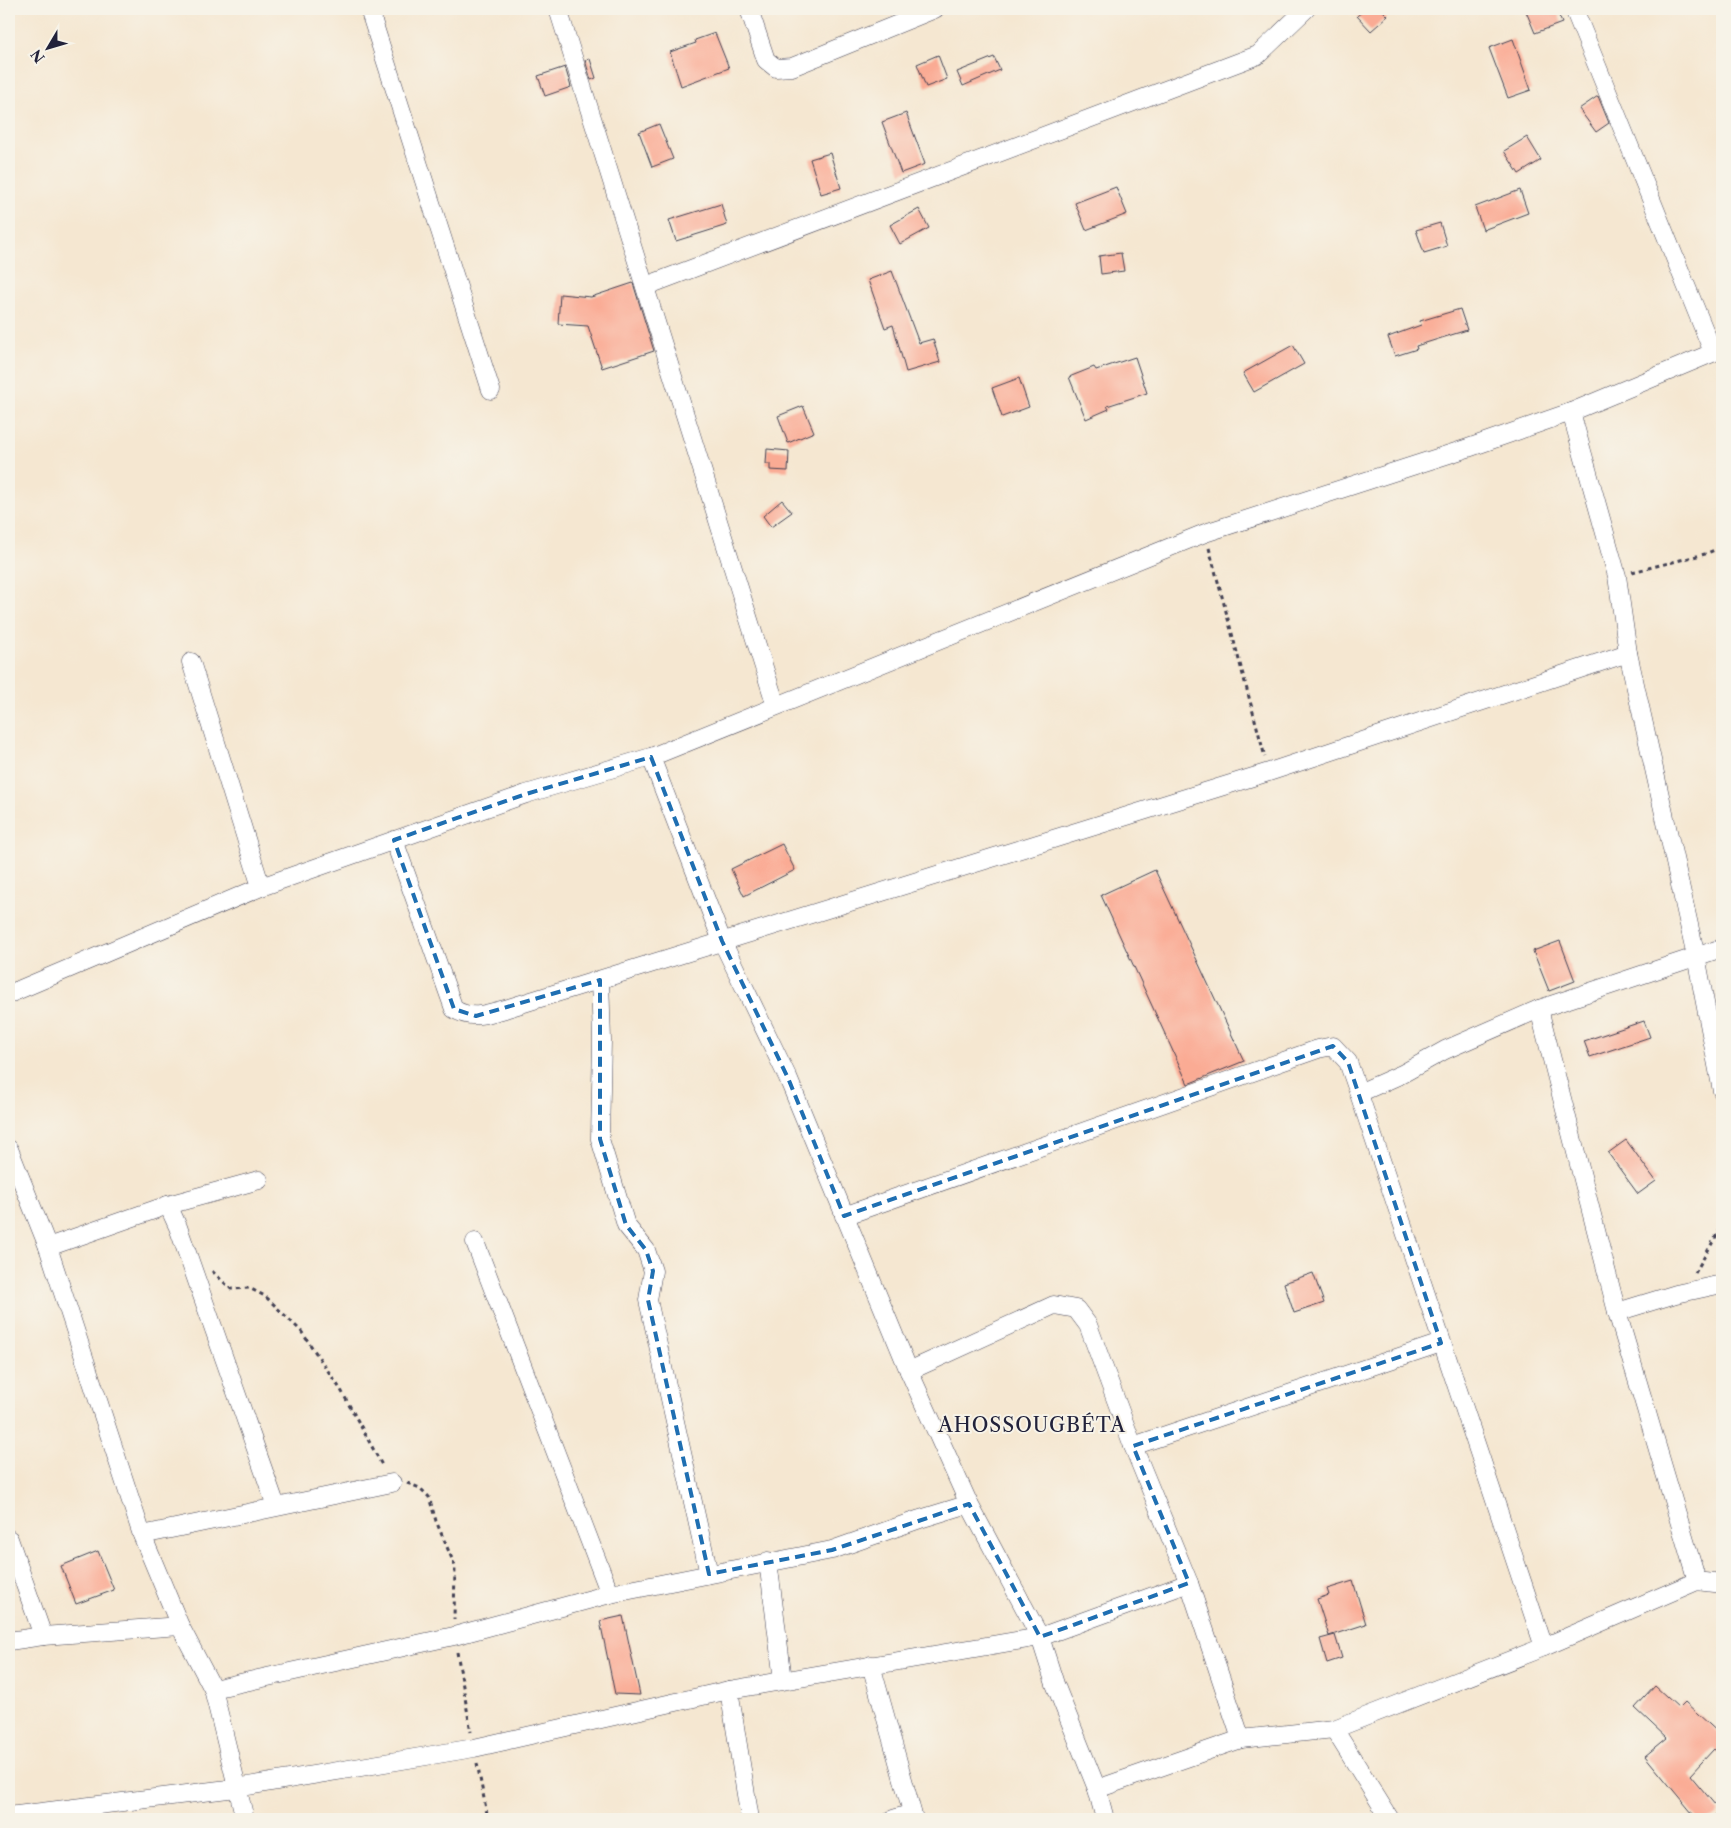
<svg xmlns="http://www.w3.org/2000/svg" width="1731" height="1828" font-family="'Libre Caslon Text',serif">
	<rect width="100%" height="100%" fill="#f7f3e8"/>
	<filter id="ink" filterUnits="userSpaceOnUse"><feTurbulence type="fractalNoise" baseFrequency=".02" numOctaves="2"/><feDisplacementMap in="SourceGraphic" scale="10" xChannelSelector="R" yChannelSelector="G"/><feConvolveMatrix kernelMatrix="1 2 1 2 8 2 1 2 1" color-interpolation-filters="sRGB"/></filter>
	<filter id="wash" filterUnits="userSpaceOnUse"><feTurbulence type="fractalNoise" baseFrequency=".0096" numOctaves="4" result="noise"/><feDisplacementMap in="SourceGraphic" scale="20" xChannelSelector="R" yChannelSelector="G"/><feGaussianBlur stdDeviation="1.12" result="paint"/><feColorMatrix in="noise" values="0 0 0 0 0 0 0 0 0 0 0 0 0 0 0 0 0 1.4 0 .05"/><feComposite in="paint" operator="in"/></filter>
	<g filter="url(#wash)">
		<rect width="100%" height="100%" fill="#f5e7d1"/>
		<g id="blocks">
			<g fill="#faab94">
				<path d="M 1365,9 L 1381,9 L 1388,16 L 1371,31 L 1357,16 Z"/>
				<path d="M 1525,9 L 1556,9 L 1562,23 L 1535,33 Z"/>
				<path d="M 715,33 L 729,68 L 681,86 L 670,52 L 696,43 L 695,40 Z"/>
				<path d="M 1513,39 L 1531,90 L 1508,98 L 1489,48 Z"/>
				<path d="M 938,55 L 947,79 L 926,87 L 917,64 Z"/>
				<path d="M 994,57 L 1000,70 L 963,86 L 957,72 Z"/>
				<path d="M 590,59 L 596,78 L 591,80 L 585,60 Z"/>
				<path d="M 565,67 L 571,87 L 545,96 L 538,76 Z"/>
				<path d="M 1598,96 L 1609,123 L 1596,132 L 1579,109 Z"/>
				<path d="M 906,113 L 925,164 L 901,173 L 882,122 Z"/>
				<path d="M 659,124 L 673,159 L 652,167 L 639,132 Z"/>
				<path d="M 1527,137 L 1541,160 L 1519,174 L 1504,151 Z"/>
				<path d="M 830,153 L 841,188 L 821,194 L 810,159 Z"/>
				<path d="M 1116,187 L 1127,214 L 1086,230 L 1075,203 Z"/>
				<path d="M 1520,190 L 1528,213 L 1483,230 L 1475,207 Z"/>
				<path d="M 721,204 L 727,225 L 676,241 L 669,220 Z"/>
				<path d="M 919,209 L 929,228 L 900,244 L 890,225 Z"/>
				<path d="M 1440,223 L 1447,246 L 1424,253 L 1416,230 Z"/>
				<path d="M 1121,253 L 1124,271 L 1101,274 L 1099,256 Z"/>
				<path d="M 892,271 L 919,343 L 933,339 L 940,362 L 906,372 L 893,325 L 885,328 L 868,280 Z"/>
				<path d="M 633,283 L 654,351 L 602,368 L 588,326 L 558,324 L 560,294 L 591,297 Z"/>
				<path d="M 1460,309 L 1467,330 L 1416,346 L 1417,349 L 1395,356 L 1388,337 L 1421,325 L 1420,321 Z"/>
				<path d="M 1293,345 L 1304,364 L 1254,392 L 1243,373 Z"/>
				<path d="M 1135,357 L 1147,393 L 1107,406 L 1109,409 L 1086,419 L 1069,377 L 1094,367 L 1096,370 Z"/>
				<path d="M 1019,378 L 1029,407 L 1002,417 L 992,388 Z"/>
				<path d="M 803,406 L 814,432 L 788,443 L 778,416 Z"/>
				<path d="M 767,449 L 789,451 L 788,471 L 770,470 L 770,464 L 766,464 Z"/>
				<path d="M 782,500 L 792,512 L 771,527 L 763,516 Z"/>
				<path d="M 782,844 L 795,870 L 744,896 L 731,869 Z"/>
				<path d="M 1155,870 L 1244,1061 L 1188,1084 L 1101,895 Z"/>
				<path d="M 1560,941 L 1575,981 L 1549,991 L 1533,951 Z"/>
				<path d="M 1644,1021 L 1650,1037 L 1590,1057 L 1584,1041 Z"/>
				<path d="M 1626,1140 L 1656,1181 L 1638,1194 L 1608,1153 Z"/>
				<path d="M 1313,1273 L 1324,1303 L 1294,1313 L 1284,1283 Z"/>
				<path d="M 98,1551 L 114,1590 L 76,1604 L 61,1566 Z"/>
				<path d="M 1353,1581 L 1366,1624 L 1329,1636 L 1317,1599 L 1329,1595 L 1327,1589 Z"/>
				<path d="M 623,1616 L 640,1695 L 615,1694 L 600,1621 Z"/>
				<path d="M 1335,1635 L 1342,1658 L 1327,1663 L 1320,1639 Z"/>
				<path d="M 1655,1686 L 1679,1708 L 1685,1702 L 1722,1736 L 1722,1756 L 1714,1749 L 1690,1775 L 1721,1812 L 1711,1819 L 1697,1819 L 1645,1756 L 1667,1738 L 1635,1708 Z"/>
			</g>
		</g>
	</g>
	<g filter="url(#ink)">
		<use href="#blocks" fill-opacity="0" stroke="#424052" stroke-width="1"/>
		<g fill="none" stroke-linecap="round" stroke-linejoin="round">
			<g stroke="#424052" stroke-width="19">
				<g id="minor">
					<path d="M 369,9 L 491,390"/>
					<path d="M 558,9 L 776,706"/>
					<path d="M 749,9 L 766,60 L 776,68 L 792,67 L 935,9"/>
					<path d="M 1574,9 L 1713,352"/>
					<path d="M 646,286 L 1258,55 L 1306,9"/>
					<path d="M 1571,412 L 1617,576 L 1628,653 L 1696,956 L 1722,1091"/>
					<path d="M 191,662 L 261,887"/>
					<path d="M 651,757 L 722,941 L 788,1078 L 909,1371 L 969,1504 L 1040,1637 L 1055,1684 L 1097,1789 L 1105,1819"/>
					<path d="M 394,840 L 454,1009 C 471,1020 487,1014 505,1009 L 1269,772 L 1628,653"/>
					<path d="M 600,980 L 602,1040 L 600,1139 L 626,1225 L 646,1250 L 653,1271 L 648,1300 L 709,1574"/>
					<path d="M 9,994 L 261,887 L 526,794 L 651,757 L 1205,533 L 1468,448 L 1571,412 L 1722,349"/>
					<path d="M 1539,1009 L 1617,1312 L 1697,1581"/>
					<path d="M 1359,1093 L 1402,1074 L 1445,1050 L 1539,1009 L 1722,948"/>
					<path d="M 9,1149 L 48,1247 L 142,1535 L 180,1626 L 213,1689 L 245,1819"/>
					<path d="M 168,1205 L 178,1227 L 276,1506"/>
					<path d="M 844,1216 L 1318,1049 L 1333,1046 L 1348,1062 L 1356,1085 L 1544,1647"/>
					<path d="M 475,1242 L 610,1594"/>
					<path d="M 48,1247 L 168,1205 L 259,1180"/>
					<path d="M 1617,1312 L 1676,1294 L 1722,1284"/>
					<path d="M 909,1371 L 1054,1305 L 1076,1309 L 1088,1325 L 1133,1446 L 1189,1583 L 1241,1739"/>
					<path d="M 1133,1446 L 1441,1343"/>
					<path d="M 142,1535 L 392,1483"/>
					<path d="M 9,1539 L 43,1636"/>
					<path d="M 768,1561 L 783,1680"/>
					<path d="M 9,1641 L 43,1636 L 180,1626"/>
					<path d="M 871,1665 L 914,1819"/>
					<path d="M 213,1689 L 454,1636 L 610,1594 L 832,1550 L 920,1519 L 969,1504"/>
					<path d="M 729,1690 L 750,1819"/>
					<path d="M 1334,1729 L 1390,1819"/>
					<path d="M 1097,1789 L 1241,1739 L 1334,1729 L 1544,1647 L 1697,1581 L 1722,1584"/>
					<path d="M 9,1816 L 236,1788 L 474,1748 L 729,1690 L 1040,1637 L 1189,1583"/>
					<path d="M 893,1819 L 912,1813"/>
				</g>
			</g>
			<g stroke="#424052" stroke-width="3" stroke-dasharray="4 4" stroke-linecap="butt">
				<path d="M 1209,548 L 1265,757"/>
				<path d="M 1632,572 L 1705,554 L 1722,547"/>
				<path d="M 212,1271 L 231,1289 L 249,1288 L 265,1296 L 301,1331 L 341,1390 L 383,1467"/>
				<path d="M 1695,1273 L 1722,1226"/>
				<path d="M 407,1483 L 420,1488 L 429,1497 L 436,1521 L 455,1566 L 454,1619"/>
				<path d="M 457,1652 L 471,1732"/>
				<path d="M 477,1763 L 488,1819"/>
			</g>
			<use href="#minor" stroke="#fff" stroke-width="18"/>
		</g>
	</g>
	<path fill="none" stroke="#1f6fb2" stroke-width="4" stroke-dasharray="10 6" stroke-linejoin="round" d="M 651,757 L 722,941 L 788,1078 L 844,1216 L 1333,1046 L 1348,1062 L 1441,1343 L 1133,1446 L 1189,1583 L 1040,1637 L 969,1504 L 832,1550 L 709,1574 L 648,1300 L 653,1271 L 646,1250 L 626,1225 L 600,1139 L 600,980 L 476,1016 L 454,1009 L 394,840 L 526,794 Z"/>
	<g text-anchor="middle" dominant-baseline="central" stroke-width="4" stroke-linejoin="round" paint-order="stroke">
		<g font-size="20" letter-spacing="1" fill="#22223b" stroke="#f7f3e8">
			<text x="1032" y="1425">AHOSSOUGBÉTA</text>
		</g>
	</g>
	<rect width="1731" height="1828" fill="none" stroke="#f7f3e8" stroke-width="30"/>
	<g transform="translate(48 48) rotate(232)" stroke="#f7f3e8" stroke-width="4" paint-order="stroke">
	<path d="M0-4L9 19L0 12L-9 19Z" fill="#22223b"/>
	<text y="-8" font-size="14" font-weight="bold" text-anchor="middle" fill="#22223b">N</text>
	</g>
</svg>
